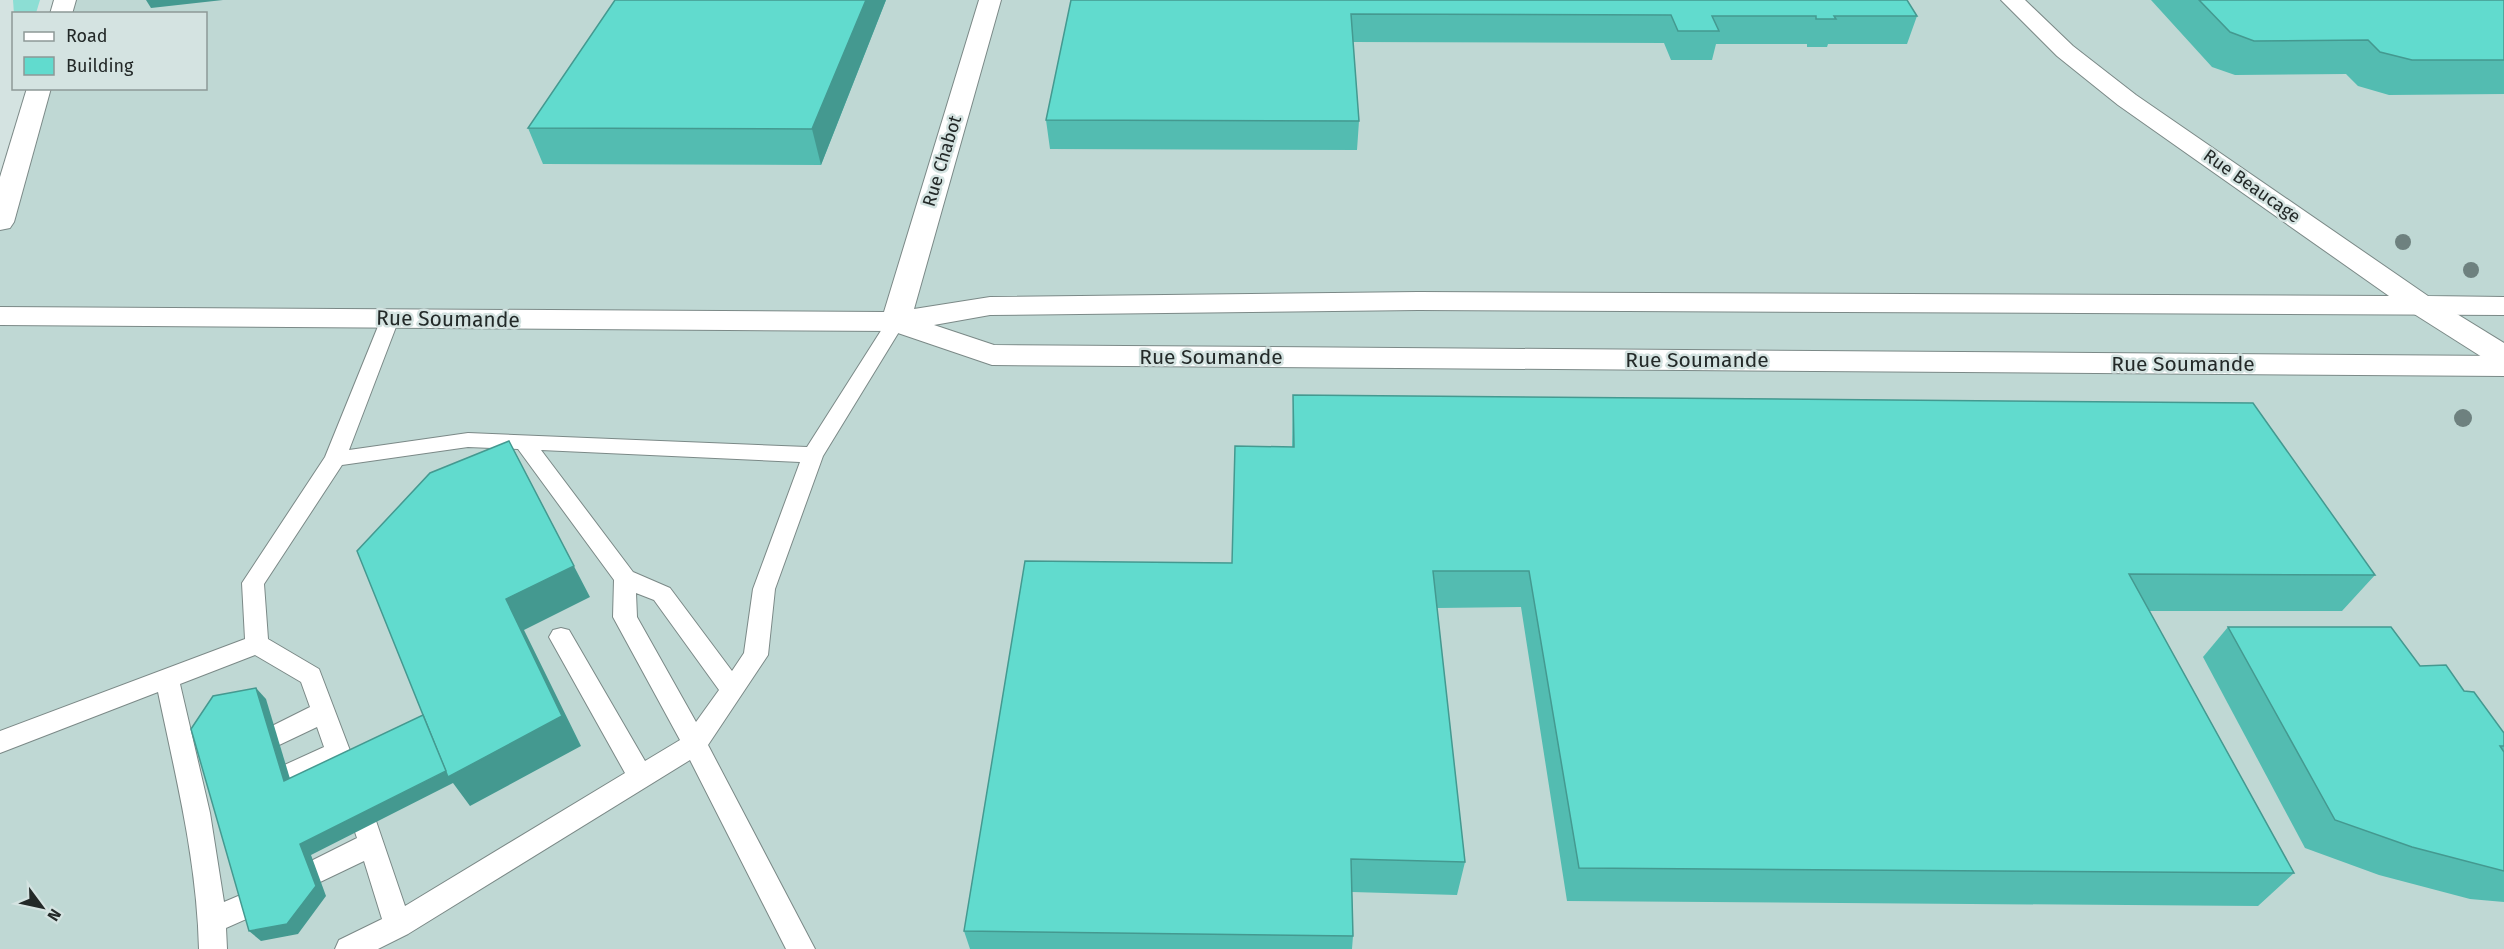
<svg xmlns="http://www.w3.org/2000/svg" width="2504" height="949" font-family="'Fira Sans',sans-serif">
	<rect width="100%" height="100%" fill="#d4e3e1"/>
	<path fill="#bfd8d4" d="M 65,0 L 2504,0 L 2504,949 L 0,949 L 0,222 L 39,89 L 206,88 L 206,14 L 61,13 Z"/>
	<path fill="#8cded4" d="M 13,0 L 40,0 L 36,13 L 14,14 Z"/>
	<g fill="none" stroke-linecap="round" stroke-linejoin="round">
		<g stroke="#7b8987" stroke-width="2">
			<path id="lane" d="M 390,313 L 397,315 L 399,319 L 349,450 L 468,433 L 807,447 L 889,318 L 903,318 L 905,322 L 823,456 L 775,589 L 768,655 L 708,745 L 815,949 L 786,949 L 690,760 L 408,934 L 378,949 L 335,949 L 339,940 L 382,919 L 364,861 L 318,883 L 309,880 L 305,871 L 309,862 L 357,838 L 353,826 L 357,818 L 366,814 L 375,818 L 405,906 L 625,773 L 549,637 L 553,630 L 561,628 L 569,630 L 645,761 L 680,740 L 613,617 L 614,580 L 518,449 L 468,447 L 342,465 L 264,584 L 268,639 L 319,669 L 357,769 L 353,777 L 344,780 L 335,777 L 331,767 L 289,786 L 280,783 L 276,775 L 280,767 L 324,747 L 317,727 L 277,746 L 268,742 L 265,735 L 268,728 L 310,707 L 301,682 L 255,655 L 180,684 L 210,813 L 224,902 L 250,891 L 260,895 L 264,904 L 260,913 L 226,928 L 227,949 L 199,949 C 197,861 176,778 158,692 L 0,753 L 0,731 L 245,639 L 242,583 L 325,457 L 381,319 L 383,315 ZM 541,450 L 800,462 L 753,589 L 744,653 L 732,671 L 670,588 L 633,572 ZM 636,593 L 654,600 L 719,690 L 696,722 L 637,617 Z"/>
		</g>
		<g stroke="#7b8987" stroke-width="2">
			<path id="street" d="M 2421,296 L 2431,298 L 2504,343 L 2504,367 L 2493,364 L 2411,312 L 2406,305 L 2411,298 Z"/>
		</g>
		<g stroke="#7b8987" stroke-width="2">
			<path id="secondary" d="M 979,0 L 1001,0 L 914,309 L 990,297 L 1418,292 L 2389,296 L 2118,105 L 2057,56 L 2001,0 L 2025,0 L 2073,46 L 2136,95 L 2428,296 L 2504,297 L 2504,315 L 1418,310 L 990,315 L 934,325 L 994,345 L 2504,356 L 2504,376 L 992,365 L 892,331 L 0,325 L 0,307 L 884,312 Z"/>
		</g>
		<g stroke="#7b8987" stroke-width="2">
			<g id="primary">
				<path d="M 54,0 L 76,0 L 72,14 L 50,14 Z"/>
				<path d="M 27,88 L 51,88 L 14,222 L 10,228 L 0,230 L 0,177 Z"/>
			</g>
		</g>
		<use href="#lane" fill="#fff" fill-rule="evenodd"/>
		<use href="#street" fill="#fff" fill-rule="evenodd"/>
		<use href="#secondary" fill="#fff" fill-rule="evenodd"/>
		<use href="#primary" fill="#fff" fill-rule="evenodd"/>
	</g>
	<g fill="#6e817f">
		<circle cx="2403" cy="242" r="8"/>
		<circle cx="2471" cy="270" r="8"/>
		<circle cx="2463" cy="418" r="9"/>
	</g>
	<g fill="#53bcb1">
		<path d="M 886,0 L 821,165 L 543,164 L 528,128 Z"/>
		<path d="M 1071,0 L 1917,16 L 1907,44 L 1828,44 L 1827,47 L 1807,47 L 1807,44 L 1716,44 L 1712,60 L 1671,60 L 1664,43 L 1353,42 L 1359,121 L 1357,150 L 1050,149 L 1046,120 Z"/>
		<path d="M 2151,0 L 2504,0 L 2504,94 L 2389,95 L 2358,86 L 2346,74 L 2235,75 L 2212,67 Z"/>
		<path d="M 1293,395 L 2375,575 L 2342,611 L 2149,611 L 2294,873 L 2258,906 L 1567,901 L 1521,607 L 1437,608 L 1465,862 L 1457,895 L 1352,892 L 1353,936 L 1352,949 L 970,949 L 964,931 L 1232,563 L 1292,447 Z"/>
		<path d="M 2228,627 L 2420,666 L 2464,691 L 2504,733 L 2504,902 L 2470,899 L 2379,875 L 2305,848 L 2203,657 Z"/>
	</g>
	<g fill="#449990">
		<path d="M 146,0 L 223,0 L 151,8 Z"/>
		<path d="M 866,0 L 886,0 L 821,165 L 812,129 Z"/>
		<path d="M 509,441 L 590,597 L 524,630 L 581,746 L 470,806 L 453,783 L 311,855 L 326,896 L 298,934 L 261,941 L 249,931 L 300,844 L 452,768 L 506,599 Z"/>
		<path d="M 256,688 L 266,699 L 294,792 L 284,781 Z"/>
	</g>
	<g fill="#61dbce" stroke="#449990" stroke-width="1.5">
		<path d="M 615,0 L 866,0 L 812,129 L 528,128 Z"/>
		<path d="M 1071,0 L 1907,0 L 1917,16 L 1834,16 L 1836,19 L 1816,19 L 1816,16 L 1712,16 L 1719,31 L 1678,31 L 1671,15 L 1351,14 L 1359,121 L 1046,120 Z"/>
		<path d="M 2199,0 L 2504,0 L 2504,60 L 2412,60 L 2380,52 L 2368,40 L 2254,41 L 2230,32 Z"/>
		<path d="M 1293,395 L 2253,403 L 2375,575 L 2129,574 L 2294,873 L 1579,868 L 1529,571 L 1433,571 L 1465,862 L 1351,859 L 1353,936 L 964,931 L 1025,561 L 1232,563 L 1235,446 L 1294,447 Z"/>
		<path d="M 509,441 L 574,566 L 506,599 L 562,716 L 448,777 L 357,551 L 430,473 Z"/>
		<path d="M 2228,627 L 2391,627 L 2420,666 L 2446,665 L 2464,691 L 2474,692 L 2504,733 L 2504,746 L 2500,746 L 2504,752 L 2504,871 L 2412,847 L 2335,820 Z"/>
		<path d="M 256,688 L 284,781 L 423,715 L 446,771 L 300,844 L 316,886 L 287,924 L 249,931 L 191,729 L 213,696 Z"/>
	</g>
	<g text-anchor="middle" dominant-baseline="central" stroke-width="5" stroke-linejoin="round" paint-order="stroke">
		<g font-size="18" fill="#232928" stroke="#d4e3e1">
			<text transform="translate(942 161) rotate(-73)">Rue Chabot</text>
			<text transform="translate(2252 186) rotate(35)">Rue Beaucage</text>
		</g>
		<g font-size="21" fill="#232928" stroke="#d4e3e1">
			<text transform="translate(448 319) rotate(1)">Rue Soumande</text>
			<text x="1211" y="357">Rue Soumande</text>
			<text x="1697" y="360">Rue Soumande</text>
			<text x="2183" y="364">Rue Soumande</text>
		</g>
	</g>
	<rect x="12" y="12" width="195" height="78" fill="#d4e3e1" stroke="#8d9997" stroke-width="1.5"/>
	<rect x="24" y="32" width="30" height="9" fill="#ffffff" stroke="#8d9997" stroke-width="1.5"/>
	<text x="66" y="42" font-size="18" fill="#232928">Road</text>
	<rect x="24" y="57" width="30" height="18" fill="#61dbce" stroke="#8d9997" stroke-width="1.5"/>
	<text x="66" y="72" font-size="18" fill="#232928">Building</text>
	<g transform="translate(42 907) rotate(123)" stroke="#d4e3e1" stroke-width="4.5" paint-order="stroke">
	<path d="M0-4.5L10 22L0 15L-10 22Z" fill="#232928"/>
	<text y="-9" font-size="16" font-weight="bold" text-anchor="middle" fill="#232928">N</text>
	</g>
</svg>
